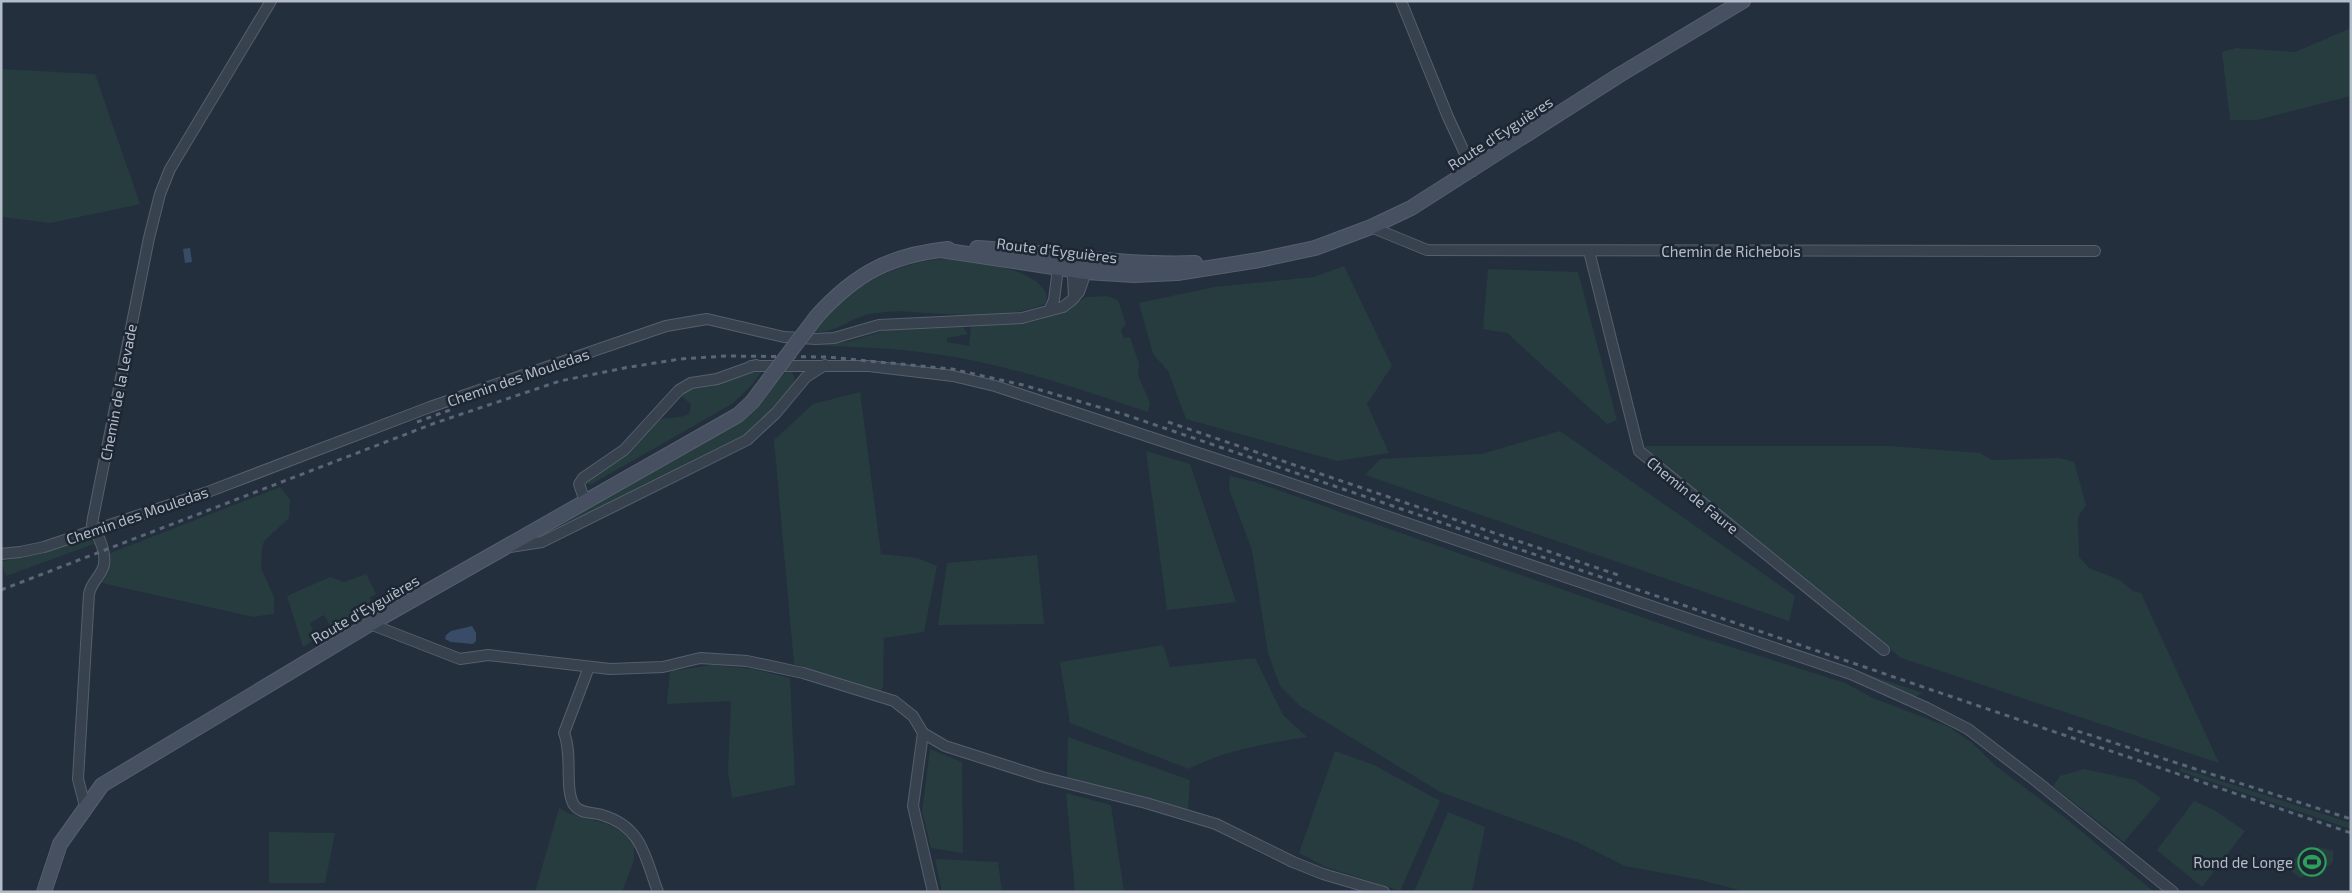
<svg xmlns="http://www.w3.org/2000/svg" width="2352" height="893" font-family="'Exo 2',sans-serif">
	<rect width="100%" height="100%" fill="#242f3e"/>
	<g fill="#263c3f">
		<path d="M 2351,28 L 2351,96 L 2257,120 L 2230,120 L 2222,52 L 2236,48 L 2295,52 Z"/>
		<path d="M 1,69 L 95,74 L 140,204 L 51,223 L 1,217 Z"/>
		<path d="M 939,259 C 965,259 1043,267 1047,298 L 1045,304 C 1008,319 963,315 924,313 C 911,312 898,310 886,312 C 879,313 870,313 863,316 C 846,322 832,334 813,332 C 846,290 886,266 939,259 Z"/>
		<path d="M 1344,266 L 1392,366 L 1367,404 L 1389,453 L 1337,461 L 1186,419 L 1168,371 L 1153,354 L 1139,303 L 1214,287 L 1314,277 Z"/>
		<path d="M 1488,269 L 1578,272 L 1617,420 L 1607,424 L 1507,333 L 1483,329 Z"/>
		<path d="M 1107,296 L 1118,300 L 1126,324 L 1121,330 L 1124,338 L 1130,337 L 1139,364 L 1138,375 L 1150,403 L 1148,412 C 1079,389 1008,364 935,354 C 895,348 854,347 813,345 L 847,342 L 900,326 L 962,326 L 968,334 L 947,338 L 947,342 L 969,346 L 971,326 L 1029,323 L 1062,313 L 1086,297 Z"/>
		<path d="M 791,371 L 795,378 L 791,393 L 742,438 L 553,531 L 536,537 L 759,403 L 786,372 Z"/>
		<path d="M 761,372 L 752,385 L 732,404 L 590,485 L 588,483 C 589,472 610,467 618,461 C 633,449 643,429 659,420 C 668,416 680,419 689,414 L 691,404 L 681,396 C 689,386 697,389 709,386 C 729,381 738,373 761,372 Z"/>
		<path d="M 860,392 L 881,554 L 917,558 L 937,566 L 924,632 L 884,638 L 883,687 L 880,693 L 794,664 L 774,440 L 813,404 Z"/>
		<path d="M 1560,431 L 1795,596 L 1789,621 L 1365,475 L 1380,459 L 1482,454 Z"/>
		<path d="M 1647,446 L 1890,446 L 1980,453 L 1992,460 L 2059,458 L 2074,462 L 2086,505 L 2078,517 L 2079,557 L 2089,568 L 2120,580 L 2133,591 L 2141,593 L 2219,763 L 1901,658 L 1643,449 Z"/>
		<path d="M 1146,451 L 1190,464 L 1236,602 L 1167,610 Z"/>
		<path d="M 1230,476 L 1255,482 L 1693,635 L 1845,683 L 1873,698 L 1949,727 L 1971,742 L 1996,766 L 2069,821 L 2154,892 L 1746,892 L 1701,880 L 1625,866 L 1575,841 L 1440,792 L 1300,706 L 1280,686 L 1268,653 L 1252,550 L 1229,489 Z"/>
		<path d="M 280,487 L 290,500 L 289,518 L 264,541 L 262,550 L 261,568 L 274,597 L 274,614 L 253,617 L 102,583 L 108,572 L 108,554 Z"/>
		<path d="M 86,539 L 91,540 L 94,544 L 6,576 L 1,562 Z"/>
		<path d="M 1037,555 L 1044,624 L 938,625 L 947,563 Z"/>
		<path d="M 366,574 L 376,594 L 370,597 L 372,604 L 332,629 L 324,615 L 310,623 L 316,639 L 303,647 L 287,596 L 330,577 L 344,582 Z"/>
		<path d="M 1163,645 L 1170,667 L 1255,658 L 1283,715 L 1307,737 C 1266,744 1226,749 1189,769 L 1070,723 L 1060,662 Z"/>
		<path d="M 713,665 L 753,669 L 790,678 L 795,785 L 732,798 L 728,772 L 731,701 L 667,704 L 670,671 Z"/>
		<path d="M 1849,668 L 1923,693 L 1914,697 L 1882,686 Z"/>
		<path d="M 1068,737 L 1190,780 L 1188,810 L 1067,780 Z"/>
		<path d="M 930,749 L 962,762 L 963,853 L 931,848 L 922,811 Z"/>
		<path d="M 1335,751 L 1374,765 L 1440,801 L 1400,891 L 1326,867 L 1299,853 Z"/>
		<path d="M 2181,768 L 2351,823 L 2351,829 L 2182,772 L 2179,771 Z"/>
		<path d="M 2084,769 L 2135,780 L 2161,798 L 2124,842 L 2053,786 L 2060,776 Z"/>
		<path d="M 1066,793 L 1111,805 L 1124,892 L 1075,892 Z"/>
		<path d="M 2194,801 L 2214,810 L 2245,831 L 2202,887 L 2157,850 Z"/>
		<path d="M 559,808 C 575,818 586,817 603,823 C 615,827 625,833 634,841 L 634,860 L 622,892 L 535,892 Z"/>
		<path d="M 1448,812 L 1485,827 L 1472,892 L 1414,892 Z"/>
		<path d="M 269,832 L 335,833 L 325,883 L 269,883 Z"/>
		<path d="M 2319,847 L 2333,851 L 2333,861 L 2330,865 L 2300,878 L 2290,870 C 2292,854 2305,853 2319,847 Z"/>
		<path d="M 935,859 L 998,862 L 1002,892 L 942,892 Z"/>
	</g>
	<g fill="#394c67">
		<path d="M 190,248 L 192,262 L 185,263 L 183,249 Z"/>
		<path d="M 472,626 L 476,633 L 476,641 L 473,644 L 451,642 L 445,639 L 446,635 L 451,631 Z"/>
	</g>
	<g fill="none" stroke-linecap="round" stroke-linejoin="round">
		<g stroke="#565f6c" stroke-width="12">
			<g id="street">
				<path d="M 1401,1 L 1448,117 L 1473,171"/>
				<path d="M 1371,227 L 1427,250 L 2095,251"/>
				<path d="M 1589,251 L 1639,451 L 1884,650"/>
				<path d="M 1068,265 L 1073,277 L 1074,298"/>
				<path d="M 1050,309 L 1054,300 L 1058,268 L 1064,265"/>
				<path d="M 751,366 L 869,366 L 953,376 L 995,386 L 1271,477 L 1851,674 L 1927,708 L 1968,729 L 2036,781 L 2173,892"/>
				<path d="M 585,501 L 579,484 L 583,478 L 624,450 L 679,390 L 691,383 L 717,379 L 756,365"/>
				<path d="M 510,547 L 542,542 L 747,440 L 776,413 L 806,377 L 825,365"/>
				<path d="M 1,554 L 20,552 L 44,547 L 205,493 L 430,407 L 666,326 L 707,319 L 784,337 L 816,339 L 834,338 L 879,325 L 1022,318 L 1063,307 L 1072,300 L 1079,292 L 1086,272"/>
				<path d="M 370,624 L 460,659 L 488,655 L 610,669 L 663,667 L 700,658 L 747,661 L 803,673 L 894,701 L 913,716 L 923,733 L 913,806 L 933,892"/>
				<path d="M 589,667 L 564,733 C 573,754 564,789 574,805 C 580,814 593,812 602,815 C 643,827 645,858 658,892"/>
				<path d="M 923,733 L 945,746 L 1042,777 L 1146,803 L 1216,824 L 1293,862 L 1323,874 L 1384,892"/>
				<path d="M 85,806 L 78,779 L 89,594 C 91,583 98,579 102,570 C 109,557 99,536 92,525 L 93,518 L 149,238 L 160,194 L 170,169 L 271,1"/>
			</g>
		</g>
		<g stroke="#565f6c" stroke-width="16">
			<g id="secondary">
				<path d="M 977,248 C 1050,252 1121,266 1195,263"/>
				<path d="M 941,250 L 1086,272 L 1134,275 L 1177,273 L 1259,260 L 1315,248 L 1371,227 L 1411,208 L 1621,74 L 1743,1"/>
				<path d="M 817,316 C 856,273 891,255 948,249"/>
				<path d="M 44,892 L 60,844 L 102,785 L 370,624 L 738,415 L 752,402"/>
			</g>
		</g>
		<use href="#street" stroke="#38414e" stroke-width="10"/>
		<use href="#secondary" stroke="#465061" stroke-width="14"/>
		<g stroke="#5a6575" stroke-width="3" stroke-dasharray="5 5" stroke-linecap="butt">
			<path d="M 417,422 L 450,410"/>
			<path d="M 1168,422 L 1618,575"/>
			<path d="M 1,590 L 435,423 L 560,381 L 624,368 L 680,359 L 726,356 L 827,357 L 952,369 L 1023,385 L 1126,415 L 2351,833"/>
			<path d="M 2068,728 L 2351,819"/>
		</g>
		<g stroke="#565f6c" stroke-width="16" stroke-linecap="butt">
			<path id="secondary-bridge" d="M 752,402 L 817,316"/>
		</g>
		<use href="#secondary-bridge" stroke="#465061" stroke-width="14"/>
	</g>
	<defs>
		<g id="stadium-ring" transform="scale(1.4375)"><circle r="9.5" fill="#1d2633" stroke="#2e9e5b" stroke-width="1.5"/><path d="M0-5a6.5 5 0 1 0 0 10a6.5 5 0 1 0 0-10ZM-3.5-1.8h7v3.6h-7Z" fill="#2e9e5b"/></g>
	</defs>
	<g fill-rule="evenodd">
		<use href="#stadium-ring" x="2312" y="862"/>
	</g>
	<g text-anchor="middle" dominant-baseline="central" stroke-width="5" stroke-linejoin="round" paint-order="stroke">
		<g font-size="15" fill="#b4bcc9" stroke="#1d2633">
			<text transform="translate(1500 133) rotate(-33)">Route d'Eyguières</text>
			<text transform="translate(1057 250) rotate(7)">Route d'Eyguières</text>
			<text x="1731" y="251">Chemin de Richebois</text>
			<text transform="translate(518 377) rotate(-19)">Chemin des Mouledas</text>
			<text transform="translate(118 392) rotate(-79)">Chemin de la Levade</text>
			<text transform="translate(1693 495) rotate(39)">Chemin de Faure</text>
			<text transform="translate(137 515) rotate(-19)">Chemin des Mouledas</text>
			<text transform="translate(365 609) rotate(-30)">Route d'Eyguières</text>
		</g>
		<g font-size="15" fill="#b4bcc9" stroke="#1d2633" text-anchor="end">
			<text x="2293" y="862">Rond de Longe</text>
		</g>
	</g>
	<rect width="2352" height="893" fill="none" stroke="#b4bcc9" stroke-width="5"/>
</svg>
